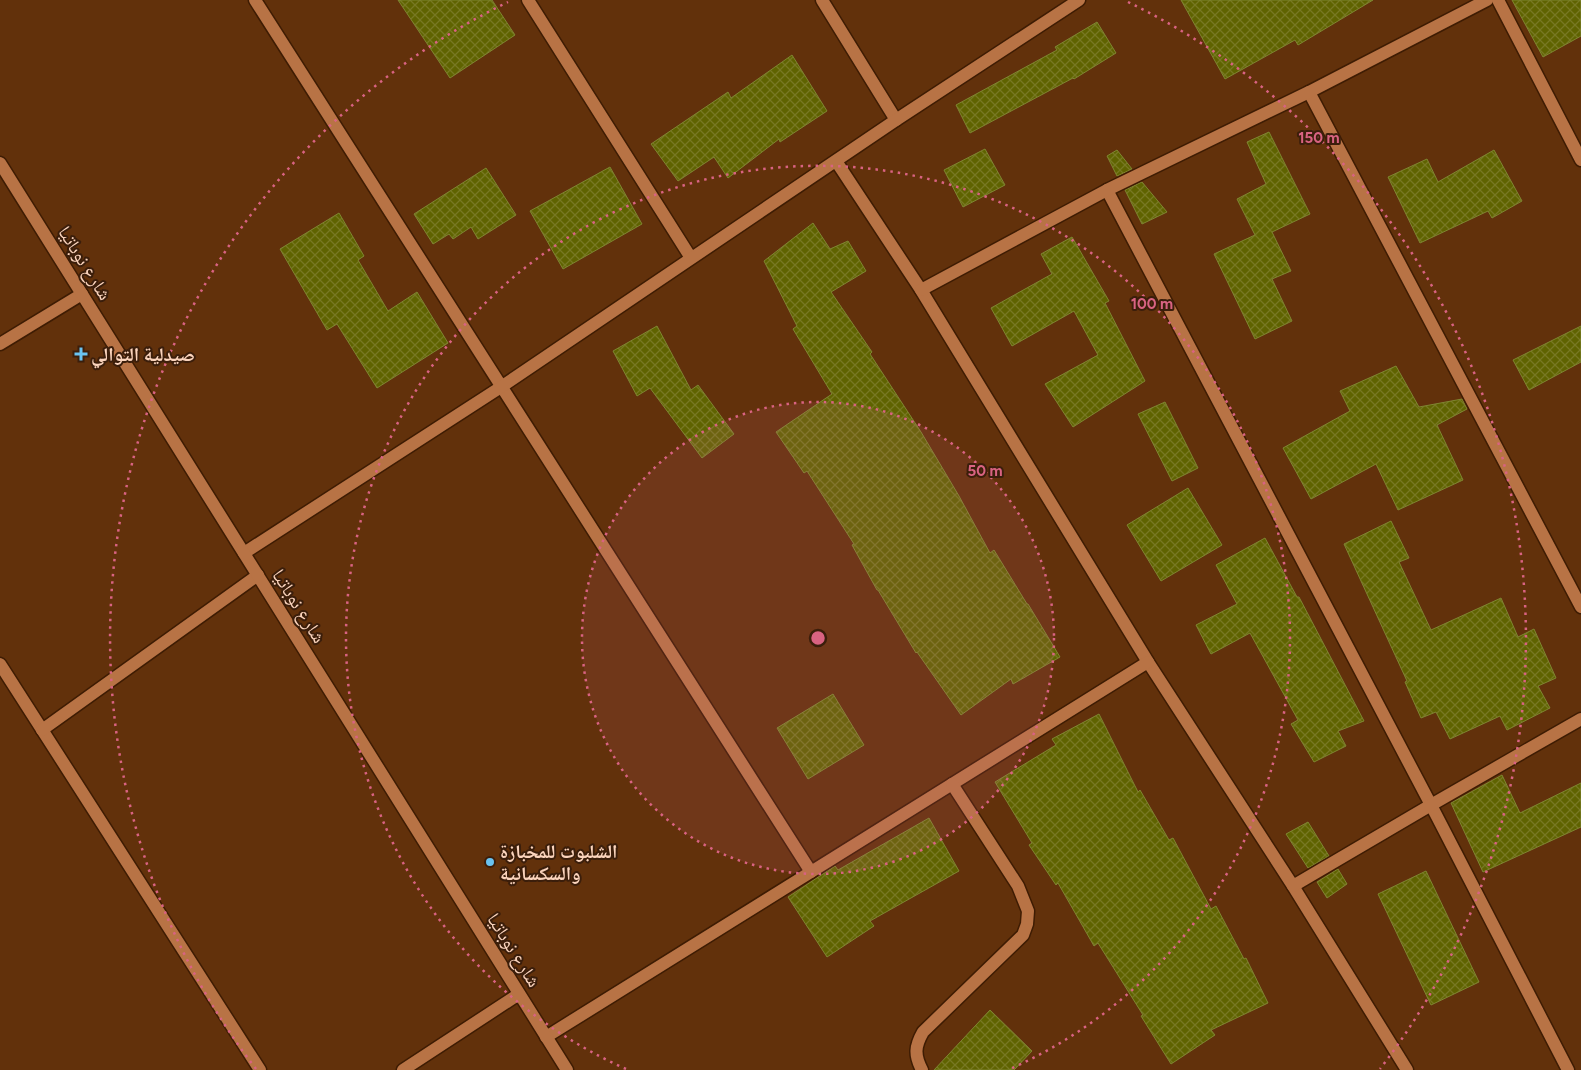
<svg xmlns="http://www.w3.org/2000/svg" width="1581" height="1070" font-family="Figtree,'Noto Naskh Arabic',sans-serif">
	<defs>
		<pattern id="building-cross-hatch" width="8" height="8" patternUnits="userSpaceOnUse" patternTransform="scale(1.25)"><rect width="8" height="8" fill="#5f6300"/><path d="M0 0l8 8M0 8l8-8" fill="none" stroke="#777823"/></pattern>
	</defs>
	<rect width="100%" height="100%" fill="#62310b"/>
	<g fill="url(#building-cross-hatch)" stroke="#7f8531">
		<path d="M 398,0 L 492,0 L 515,35 L 450,78 Z"/>
		<path d="M 1181,0 L 1373,0 L 1298,45 L 1295,40 L 1225,79 Z"/>
		<path d="M 1512,0 L 1581,0 L 1581,36 L 1543,57 Z"/>
		<path d="M 1097,22 L 1116,53 L 1074,79 L 1073,78 L 970,133 L 956,105 L 1057,50 L 1055,47 Z"/>
		<path d="M 792,55 L 827,111 L 780,142 L 779,139 L 728,178 L 714,157 L 678,181 L 651,144 L 728,92 L 731,98 Z"/>
		<path d="M 1269,132 L 1310,214 L 1272,232 L 1291,271 L 1272,279 L 1292,321 L 1255,339 L 1214,254 L 1255,235 L 1237,199 L 1266,184 L 1247,142 Z"/>
		<path d="M 985,149 L 1005,185 L 963,207 L 944,170 Z"/>
		<path d="M 1117,150 L 1132,169 L 1117,176 L 1107,156 Z"/>
		<path d="M 1494,150 L 1522,201 L 1492,218 L 1488,211 L 1420,243 L 1388,177 L 1427,159 L 1438,182 Z"/>
		<path d="M 610,167 L 642,224 L 563,269 L 530,211 Z"/>
		<path d="M 486,168 L 516,215 L 478,239 L 471,227 L 453,239 L 449,234 L 433,244 L 414,214 Z"/>
		<path d="M 1142,182 L 1167,212 L 1142,224 L 1125,190 Z"/>
		<path d="M 339,213 L 364,256 L 358,260 L 388,311 L 417,292 L 448,343 L 377,388 L 337,324 L 327,330 L 280,249 Z"/>
		<path d="M 813,223 L 830,249 L 848,241 L 866,271 L 831,292 L 872,352 L 870,354 L 921,432 L 959,496 L 990,553 L 994,550 L 1027,604 L 1028,604 L 1060,657 L 1013,684 L 1011,679 L 961,715 L 917,652 L 916,653 L 878,590 L 877,590 L 852,545 L 854,544 L 807,471 L 804,473 L 776,432 L 832,394 L 793,329 L 797,326 L 764,261 Z"/>
		<path d="M 1072,237 L 1109,301 L 1105,303 L 1145,381 L 1073,427 L 1045,384 L 1098,355 L 1074,311 L 1012,346 L 991,308 L 1052,274 L 1041,254 Z"/>
		<path d="M 657,326 L 691,390 L 698,385 L 734,434 L 702,458 L 650,388 L 637,396 L 613,351 Z"/>
		<path d="M 1581,326 L 1581,362 L 1529,390 L 1513,360 Z"/>
		<path d="M 1396,366 L 1419,407 L 1462,399 L 1467,409 L 1437,425 L 1463,480 L 1398,510 L 1376,464 L 1311,499 L 1283,448 L 1350,411 L 1340,391 Z"/>
		<path d="M 1165,402 L 1198,468 L 1172,481 L 1138,414 Z"/>
		<path d="M 1188,488 L 1222,545 L 1161,581 L 1127,525 Z"/>
		<path d="M 1391,521 L 1409,558 L 1399,562 L 1431,630 L 1501,598 L 1518,637 L 1534,629 L 1556,678 L 1538,686 L 1550,708 L 1507,730 L 1500,716 L 1450,739 L 1436,712 L 1421,718 L 1405,682 L 1407,681 L 1344,544 Z"/>
		<path d="M 1265,538 L 1297,597 L 1299,597 L 1364,721 L 1338,731 L 1346,746 L 1314,762 L 1291,724 L 1298,720 L 1250,633 L 1211,654 L 1196,625 L 1237,604 L 1216,565 Z"/>
		<path d="M 833,694 L 864,745 L 808,779 L 777,728 Z"/>
		<path d="M 1099,714 L 1138,792 L 1140,790 L 1169,840 L 1173,838 L 1211,909 L 1216,906 L 1244,959 L 1246,958 L 1268,1003 L 1211,1030 L 1215,1035 L 1171,1064 L 1141,1016 L 1143,1015 L 1098,943 L 1094,946 L 1058,883 L 1056,885 L 1029,845 L 1032,843 L 995,782 L 1056,745 L 1052,739 Z"/>
		<path d="M 1502,775 L 1520,813 L 1581,783 L 1581,827 L 1483,872 L 1451,803 Z"/>
		<path d="M 929,818 L 959,871 L 870,921 L 874,926 L 827,957 L 788,897 L 835,866 L 838,870 Z"/>
		<path d="M 1308,822 L 1329,856 L 1308,868 L 1286,834 Z"/>
		<path d="M 1338,869 L 1347,884 L 1327,898 L 1317,882 Z"/>
		<path d="M 1426,871 L 1479,982 L 1431,1005 L 1378,894 Z"/>
		<path d="M 990,1010 L 1032,1051 L 1014,1070 L 934,1070 Z"/>
	</g>
	<g fill="none" stroke-linecap="round" stroke-linejoin="round">
		<g stroke="#3e1c03" stroke-width="15">
			<g id="minor">
				<path d="M 255,0 L 811,872"/>
				<path d="M 528,0 L 691,258"/>
				<path d="M 822,0 L 896,120"/>
				<path d="M 1498,0 L 1581,160"/>
				<path d="M 1309,92 L 1581,607"/>
				<path d="M 836,161 L 921,290 L 1148,662 L 1293,886 L 1407,1070"/>
				<path d="M 1107,190 L 1431,805 L 1568,1070"/>
				<path d="M 921,290 L 1107,190 L 1309,92 L 1487,0"/>
				<path d="M 0,344 L 82,294"/>
				<path d="M 244,553 L 501,387 L 896,120 L 1079,0"/>
				<path d="M 0,664 L 260,1070"/>
				<path d="M 42,730 L 258,575"/>
				<path d="M 1293,886 L 1431,805 L 1581,719"/>
				<path d="M 546,1037 L 1148,662"/>
				<path d="M 403,1070 L 519,994"/>
				<path d="M 922,1070 C 914,1055 915,1046 923,1032 L 1023,935 L 1027,924 L 1028,911 L 1018,886 L 952,784"/>
			</g>
		</g>
		<g stroke="#3e1c03" stroke-width="15">
			<path id="tertiary" d="M 0,163 L 567,1070"/>
		</g>
		<use href="#minor" stroke="#b87345" stroke-width="12"/>
		<use href="#tertiary" stroke="#b87345" stroke-width="12"/>
	</g>
	<circle cx="818" cy="638" r="236" fill="#d96382" fill-opacity=".12"/>
	<g fill="none" stroke="#d96382" stroke-width="2.5" stroke-dasharray="2.5 5">
		<circle cx="818" cy="638" r="236"/>
		<path d="M626 1069A472 472 0 1 1 1010 1069"/>
		<path d="M256 1069A708 708 0 0 1 508 2M1128 2A708 708 0 0 1 1380 1069"/>
	</g>
	<g fill="#6ac3f1" stroke="#3b1e0b" stroke-width="2">
		<path d="M78.5 346.5h5v5h5v5h-5v5h-5v-5h-5v-5h5z"/>
		<circle cx="490" cy="862" r="5"/>
	</g>
	<g text-anchor="middle" dominant-baseline="central" stroke-width="4" stroke-linejoin="round" paint-order="stroke">
		<g font-size="19" fill="#fbd4bd" stroke="#3b1e0b">
			<text transform="translate(85 263) rotate(58)">شارع نوباتيا</text>
			<text transform="translate(299 606) rotate(58)">شارع نوباتيا</text>
			<text transform="translate(514 950) rotate(58)">شارع نوباتيا</text>
		</g>
		<g font-size="19" font-weight="bold" fill="#fbd4bd" stroke="#3b1e0b" text-anchor="start">
			<text x="91" y="354">صيدلية التوالي</text>
			<text x="500" y="851">الشلبوت للمخبازة<tspan x="500" dy="22">والسكسانية</tspan></text>
		</g>
	</g>
	<circle cx="818" cy="638" r="8" fill="#d96382" stroke="#3b1e0b" stroke-width="2.5"/>
	<g font-size="15" text-anchor="middle" font-weight="bold" fill="#d96382" stroke="#3b1e0b" stroke-width="4" stroke-linejoin="round" paint-order="stroke">
		<text x="1319" y="143">150 m</text>
		<text x="1152" y="309">100 m</text>
		<text x="985" y="476">50 m</text>
	</g>
</svg>
